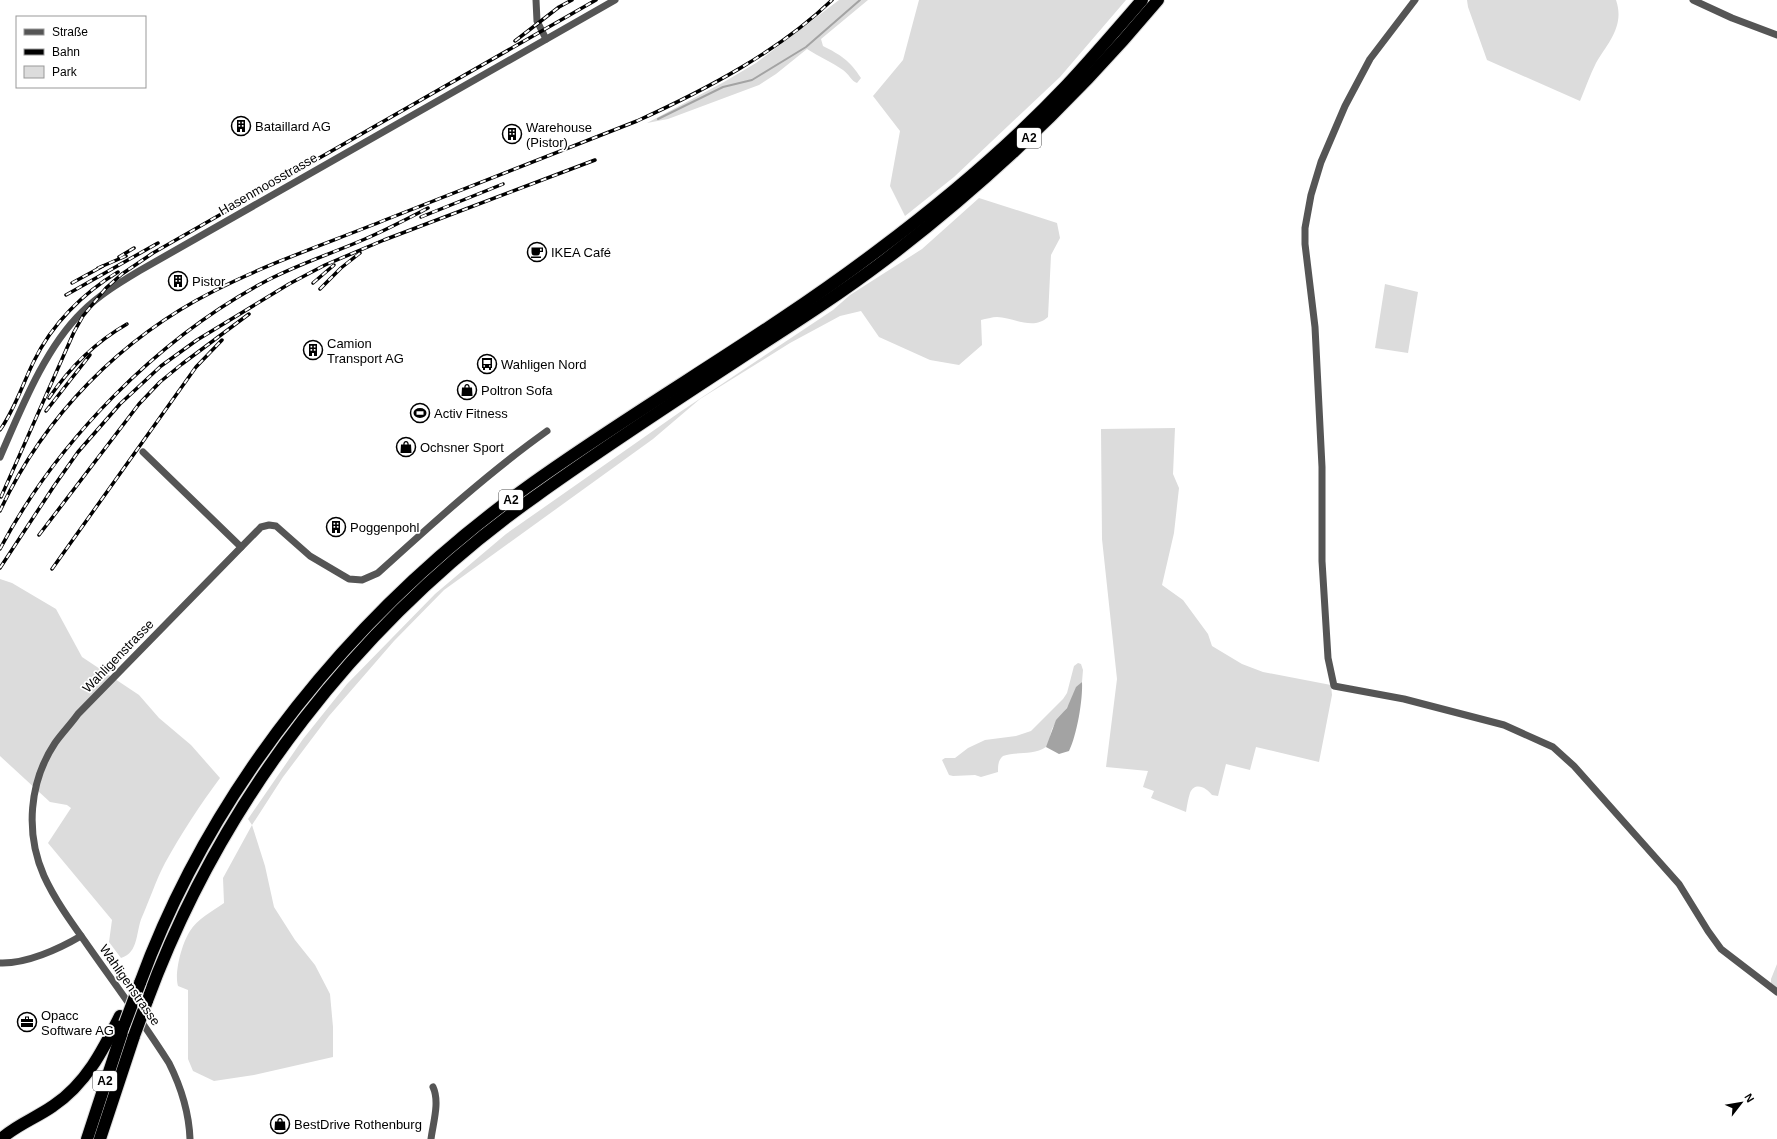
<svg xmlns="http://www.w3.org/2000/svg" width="1777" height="1139" font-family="Arial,sans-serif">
	<rect width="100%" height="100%" fill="#fff"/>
	<g fill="#dcdcdc">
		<path d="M 839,0 L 868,0 L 821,39 L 823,46 C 841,55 850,61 861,78 L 857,83 C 851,81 849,74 843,70 C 832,62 819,57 807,49 L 776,74 L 759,85 L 668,119 L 647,123 L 724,82 L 756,63 Z"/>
		<path d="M 919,0 L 1126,0 L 1060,77 L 954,177 L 905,216 L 890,186 L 900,131 L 873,96 L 903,60 Z"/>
		<path d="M 1467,0 L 1616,0 C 1625,26 1608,43 1596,63 C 1590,75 1585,89 1580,101 L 1487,60 L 1468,7 Z"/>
		<path d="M 979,198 L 1057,223 L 1060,238 L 1051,255 L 1048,317 C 1033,331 1013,317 997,317 C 992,317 986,319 981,320 L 982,345 L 959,365 L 930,360 L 879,337 L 861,311 L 840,316 L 790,343 L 700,399 L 653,439 L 444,590 L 394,641 L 329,716 L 283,777 L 252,825 L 265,866 L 274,907 L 295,940 L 315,965 L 330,994 L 333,1027 L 333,1057 L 254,1075 L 214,1081 L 193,1071 L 188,1059 L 188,990 L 178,986 C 174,973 182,943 190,931 C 197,919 213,911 224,903 L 223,878 L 252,825 L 248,819 L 303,739 L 347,684 L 435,594 L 506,534 L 680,412 L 833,310 L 850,295 L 922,249 Z"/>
		<path d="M 1385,284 L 1418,292 L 1408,353 L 1375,348 Z"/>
		<path d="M 1175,428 L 1173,474 L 1179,488 L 1174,533 L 1162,585 L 1183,600 L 1208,634 L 1212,646 L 1242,664 L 1263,672 L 1331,685 L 1332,695 L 1319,762 L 1256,747 L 1250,770 L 1226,764 L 1218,796 L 1212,795 C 1207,788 1195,781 1190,793 C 1188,799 1187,806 1186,812 L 1151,798 L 1154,791 L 1143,787 L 1148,771 L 1106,767 L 1117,679 L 1102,539 L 1101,429 Z"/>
		<path d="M 0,579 L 12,583 L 56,609 L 82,657 L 139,695 L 159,718 L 191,745 L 220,778 C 200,805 181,834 165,863 C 156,880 150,899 142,917 C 136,930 139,953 121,958 L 109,942 L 112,920 L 48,843 L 71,808 L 67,805 L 50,802 L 0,756 Z"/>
		<path d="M 1078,663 L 1081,664 L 1083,670 L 1082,682 C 1073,690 1073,700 1066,709 C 1061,716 1056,721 1052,729 C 1050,734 1050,743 1046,747 C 1033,756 1016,751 1003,756 C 998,760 998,766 998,772 L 981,777 L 975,775 L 953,776 L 949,775 L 942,760 L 945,758 L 955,758 L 968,748 L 985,740 L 1016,736 L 1031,731 L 1063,699 L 1067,693 L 1074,666 Z"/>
		<path d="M 1777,964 L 1777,990 L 1771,985 L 1771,979 Z"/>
	</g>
	<path fill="#a3a3a3" d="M 1082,682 C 1083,699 1077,735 1069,751 L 1059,754 L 1046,747 L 1056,720 L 1067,708 L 1076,687 Z"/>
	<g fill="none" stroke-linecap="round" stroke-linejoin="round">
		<path stroke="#a3a3a3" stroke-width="2" d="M 658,119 L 723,87 L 752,80 L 806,47 L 860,0"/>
		<g stroke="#dbdbdb" stroke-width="14">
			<g id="motorway">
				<path d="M 140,983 C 213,784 356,610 527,487 C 641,405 765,336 877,251 C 944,201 1009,146 1066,86 C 1092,58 1117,29 1142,0"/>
				<path d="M 147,1001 C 222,798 360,621 536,496 C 607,445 680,398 753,350 C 798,321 843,292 885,260 C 986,183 1077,97 1158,0"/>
				<path d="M 1,1139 C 16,1125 36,1118 53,1106 C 86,1084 103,1050 120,1016"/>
				<path d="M 87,1139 L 125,1023"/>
				<path d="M 100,1139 L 134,1036"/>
			</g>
		</g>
		<g stroke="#555" stroke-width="7">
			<path d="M 536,0 L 537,21 L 546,39"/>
			<path d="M 1415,0 L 1370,59 L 1345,106 L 1321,162 L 1311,195 L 1305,228 L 1305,244 L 1315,327 L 1322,467 L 1322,561 L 1328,658 L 1334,686 L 1404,699 L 1504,725 L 1553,747 L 1574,766 L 1679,884 L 1708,931 L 1721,949 L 1777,992"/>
			<path d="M 1693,0 L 1732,18 L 1777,35"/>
			<path d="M 143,452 L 241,547"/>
			<path d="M 0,457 C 21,409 45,348 82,312 C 99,295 119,283 139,271 L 615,0"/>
			<path d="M 0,963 C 26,964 59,949 81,936"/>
			<path d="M 190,1139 C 189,1112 181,1087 169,1063 C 143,1022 114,983 86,943 C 71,922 55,900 44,876 C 25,833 29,782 55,743 C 62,733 71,724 78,714 L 261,527 L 269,525 L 276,526 L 310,556 L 349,579 L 362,580 L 378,573 C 432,524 488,473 547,431"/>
			<path d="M 431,1139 C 433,1123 440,1102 433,1087"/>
		</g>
		<use href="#motorway" stroke="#000" stroke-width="12"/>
		<g stroke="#000" stroke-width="3.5">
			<g id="rail">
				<path d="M 515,41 L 559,7 L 572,0"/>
				<path d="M 421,217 L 503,184"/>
				<path d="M 119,257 L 134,248"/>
				<path d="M 98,268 L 126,256"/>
				<path d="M 72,283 L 103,266"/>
				<path d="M 313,283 L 334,265"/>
				<path d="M 320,289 L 341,268 L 360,253"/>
				<path d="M 66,295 L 158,243"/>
				<path d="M 49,398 C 70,367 94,343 127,324"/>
				<path d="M 46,411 L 90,355"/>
				<path d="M 0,430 C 15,409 23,383 34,361 C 52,324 83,293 118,272"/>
				<path d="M 1,497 L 74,332 L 83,316 L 106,288 L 122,274 L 153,253 L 596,0"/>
				<path d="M 0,511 C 44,416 121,338 214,291 C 269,263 328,243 385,220 C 469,187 553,154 637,121 C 705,90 778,52 832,0"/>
				<path d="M 39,535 L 139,404 L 160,382 L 182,364 L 249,314"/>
				<path d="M 0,549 C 57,441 159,337 268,280 C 299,264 333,253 365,239 C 386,230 407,219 428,208"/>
				<path d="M 0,568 L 54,486 L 78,452 L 120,404 L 161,366 L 197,340 L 289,284 L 325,265 L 384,240 L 595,160"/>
				<path d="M 52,569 L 196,367 L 222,340"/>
			</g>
		</g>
		<use href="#rail" stroke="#fff" stroke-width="2" stroke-dasharray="6" stroke-linecap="butt"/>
		<g stroke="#dbdbdb" stroke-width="14" stroke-linecap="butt">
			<g id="motorway-bridge">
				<path d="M 125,1023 L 140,983"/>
				<path d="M 134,1036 L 147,1001"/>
			</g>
		</g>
		<use href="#motorway-bridge" stroke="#000" stroke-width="12"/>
	</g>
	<defs>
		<g id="building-ring" transform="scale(1)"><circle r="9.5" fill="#fff" stroke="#000" stroke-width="1.5"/><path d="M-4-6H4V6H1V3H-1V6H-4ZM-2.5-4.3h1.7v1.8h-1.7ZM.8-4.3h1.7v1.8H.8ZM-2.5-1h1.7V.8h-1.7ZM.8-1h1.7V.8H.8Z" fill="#000"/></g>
		<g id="cafe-ring" transform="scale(1)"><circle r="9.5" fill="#fff" stroke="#000" stroke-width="1.5"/><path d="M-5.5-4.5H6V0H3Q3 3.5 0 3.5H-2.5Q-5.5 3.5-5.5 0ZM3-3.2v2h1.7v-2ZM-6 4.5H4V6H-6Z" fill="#000"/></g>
		<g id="bus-ring" transform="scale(1)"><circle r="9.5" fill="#fff" stroke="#000" stroke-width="1.5"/><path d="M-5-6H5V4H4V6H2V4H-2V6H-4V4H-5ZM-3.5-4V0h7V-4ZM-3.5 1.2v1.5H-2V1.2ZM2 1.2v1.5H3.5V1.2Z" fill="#000"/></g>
		<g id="shop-ring" transform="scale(1)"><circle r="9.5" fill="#fff" stroke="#000" stroke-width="1.5"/><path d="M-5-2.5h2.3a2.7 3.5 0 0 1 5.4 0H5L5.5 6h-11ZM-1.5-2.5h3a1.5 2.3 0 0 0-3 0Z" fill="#000"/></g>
		<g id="stadium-ring" transform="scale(1)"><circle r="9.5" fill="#fff" stroke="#000" stroke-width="1.5"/><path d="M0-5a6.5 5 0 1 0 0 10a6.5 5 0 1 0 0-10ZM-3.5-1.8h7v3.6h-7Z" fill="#000"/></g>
		<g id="office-ring" transform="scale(1)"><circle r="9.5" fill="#fff" stroke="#000" stroke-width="1.5"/><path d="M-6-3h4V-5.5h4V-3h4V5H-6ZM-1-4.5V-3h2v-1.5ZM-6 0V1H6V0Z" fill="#000"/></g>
	</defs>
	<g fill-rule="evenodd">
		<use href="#building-ring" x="241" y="126"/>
		<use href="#building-ring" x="512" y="134"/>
		<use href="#cafe-ring" x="537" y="252"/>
		<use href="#building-ring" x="178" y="281"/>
		<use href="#building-ring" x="313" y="350"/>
		<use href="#bus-ring" x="487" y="364"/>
		<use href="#shop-ring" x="467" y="390"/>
		<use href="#stadium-ring" x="420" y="413"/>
		<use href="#shop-ring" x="406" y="447"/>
		<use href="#building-ring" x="336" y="527"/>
		<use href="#office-ring" x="27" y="1022"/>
		<use href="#shop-ring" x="280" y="1124"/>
	</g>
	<g text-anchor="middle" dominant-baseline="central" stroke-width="3.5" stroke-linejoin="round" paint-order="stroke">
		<g fill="#fff" stroke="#4c4c4c" stroke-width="1">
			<rect x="1017" y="128" width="24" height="20" rx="3"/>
			<rect x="499" y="490" width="24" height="20" rx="3"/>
			<rect x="93" y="1071" width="24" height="20" rx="3"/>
		</g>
		<g font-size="12" font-weight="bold" fill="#000">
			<text x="1029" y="138">A2</text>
			<text x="511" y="500">A2</text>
			<text x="105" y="1081">A2</text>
		</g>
		<g font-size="13" fill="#000" stroke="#fff" text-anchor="start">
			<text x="255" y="126">Bataillard AG</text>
			<text x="526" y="127">Warehouse<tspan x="526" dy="15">(Pistor)</tspan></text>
			<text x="551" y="252">IKEA Café</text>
			<text x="192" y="281">Pistor</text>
			<text x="327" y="343">Camion<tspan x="327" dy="15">Transport AG</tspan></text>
			<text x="501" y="364">Wahligen Nord</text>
			<text x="481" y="390">Poltron Sofa</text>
			<text x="434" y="413">Activ Fitness</text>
			<text x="420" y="447">Ochsner Sport</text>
			<text x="350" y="527">Poggenpohl</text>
			<text x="41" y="1015">Opacc<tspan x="41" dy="15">Software AG</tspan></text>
			<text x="294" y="1124">BestDrive Rothenburg</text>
		</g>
		<g font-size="13" fill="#000" stroke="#fff">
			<text transform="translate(268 184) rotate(-30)">Hasenmoosstrasse</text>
			<text transform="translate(118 656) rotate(-46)">Wahligenstrasse</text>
			<text transform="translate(130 985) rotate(55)">Wahligenstrasse</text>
		</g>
	</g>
	<rect x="16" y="16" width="130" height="72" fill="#ffffff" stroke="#999999"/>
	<rect x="24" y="29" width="20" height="6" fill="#555555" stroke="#999999"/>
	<text x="52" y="36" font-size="12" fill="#000000">Straße</text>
	<rect x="24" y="49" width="20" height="6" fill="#000000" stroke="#999999"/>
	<text x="52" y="56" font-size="12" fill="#000000">Bahn</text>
	<rect x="24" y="66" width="20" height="12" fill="#dcdcdc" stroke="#999999"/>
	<text x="52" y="76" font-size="12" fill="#000000">Park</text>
	<g transform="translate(1741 1103) rotate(59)" stroke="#ffffff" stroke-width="3" paint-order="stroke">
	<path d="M0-3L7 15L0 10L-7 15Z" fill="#000000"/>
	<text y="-6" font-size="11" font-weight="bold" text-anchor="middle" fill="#000000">N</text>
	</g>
</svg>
